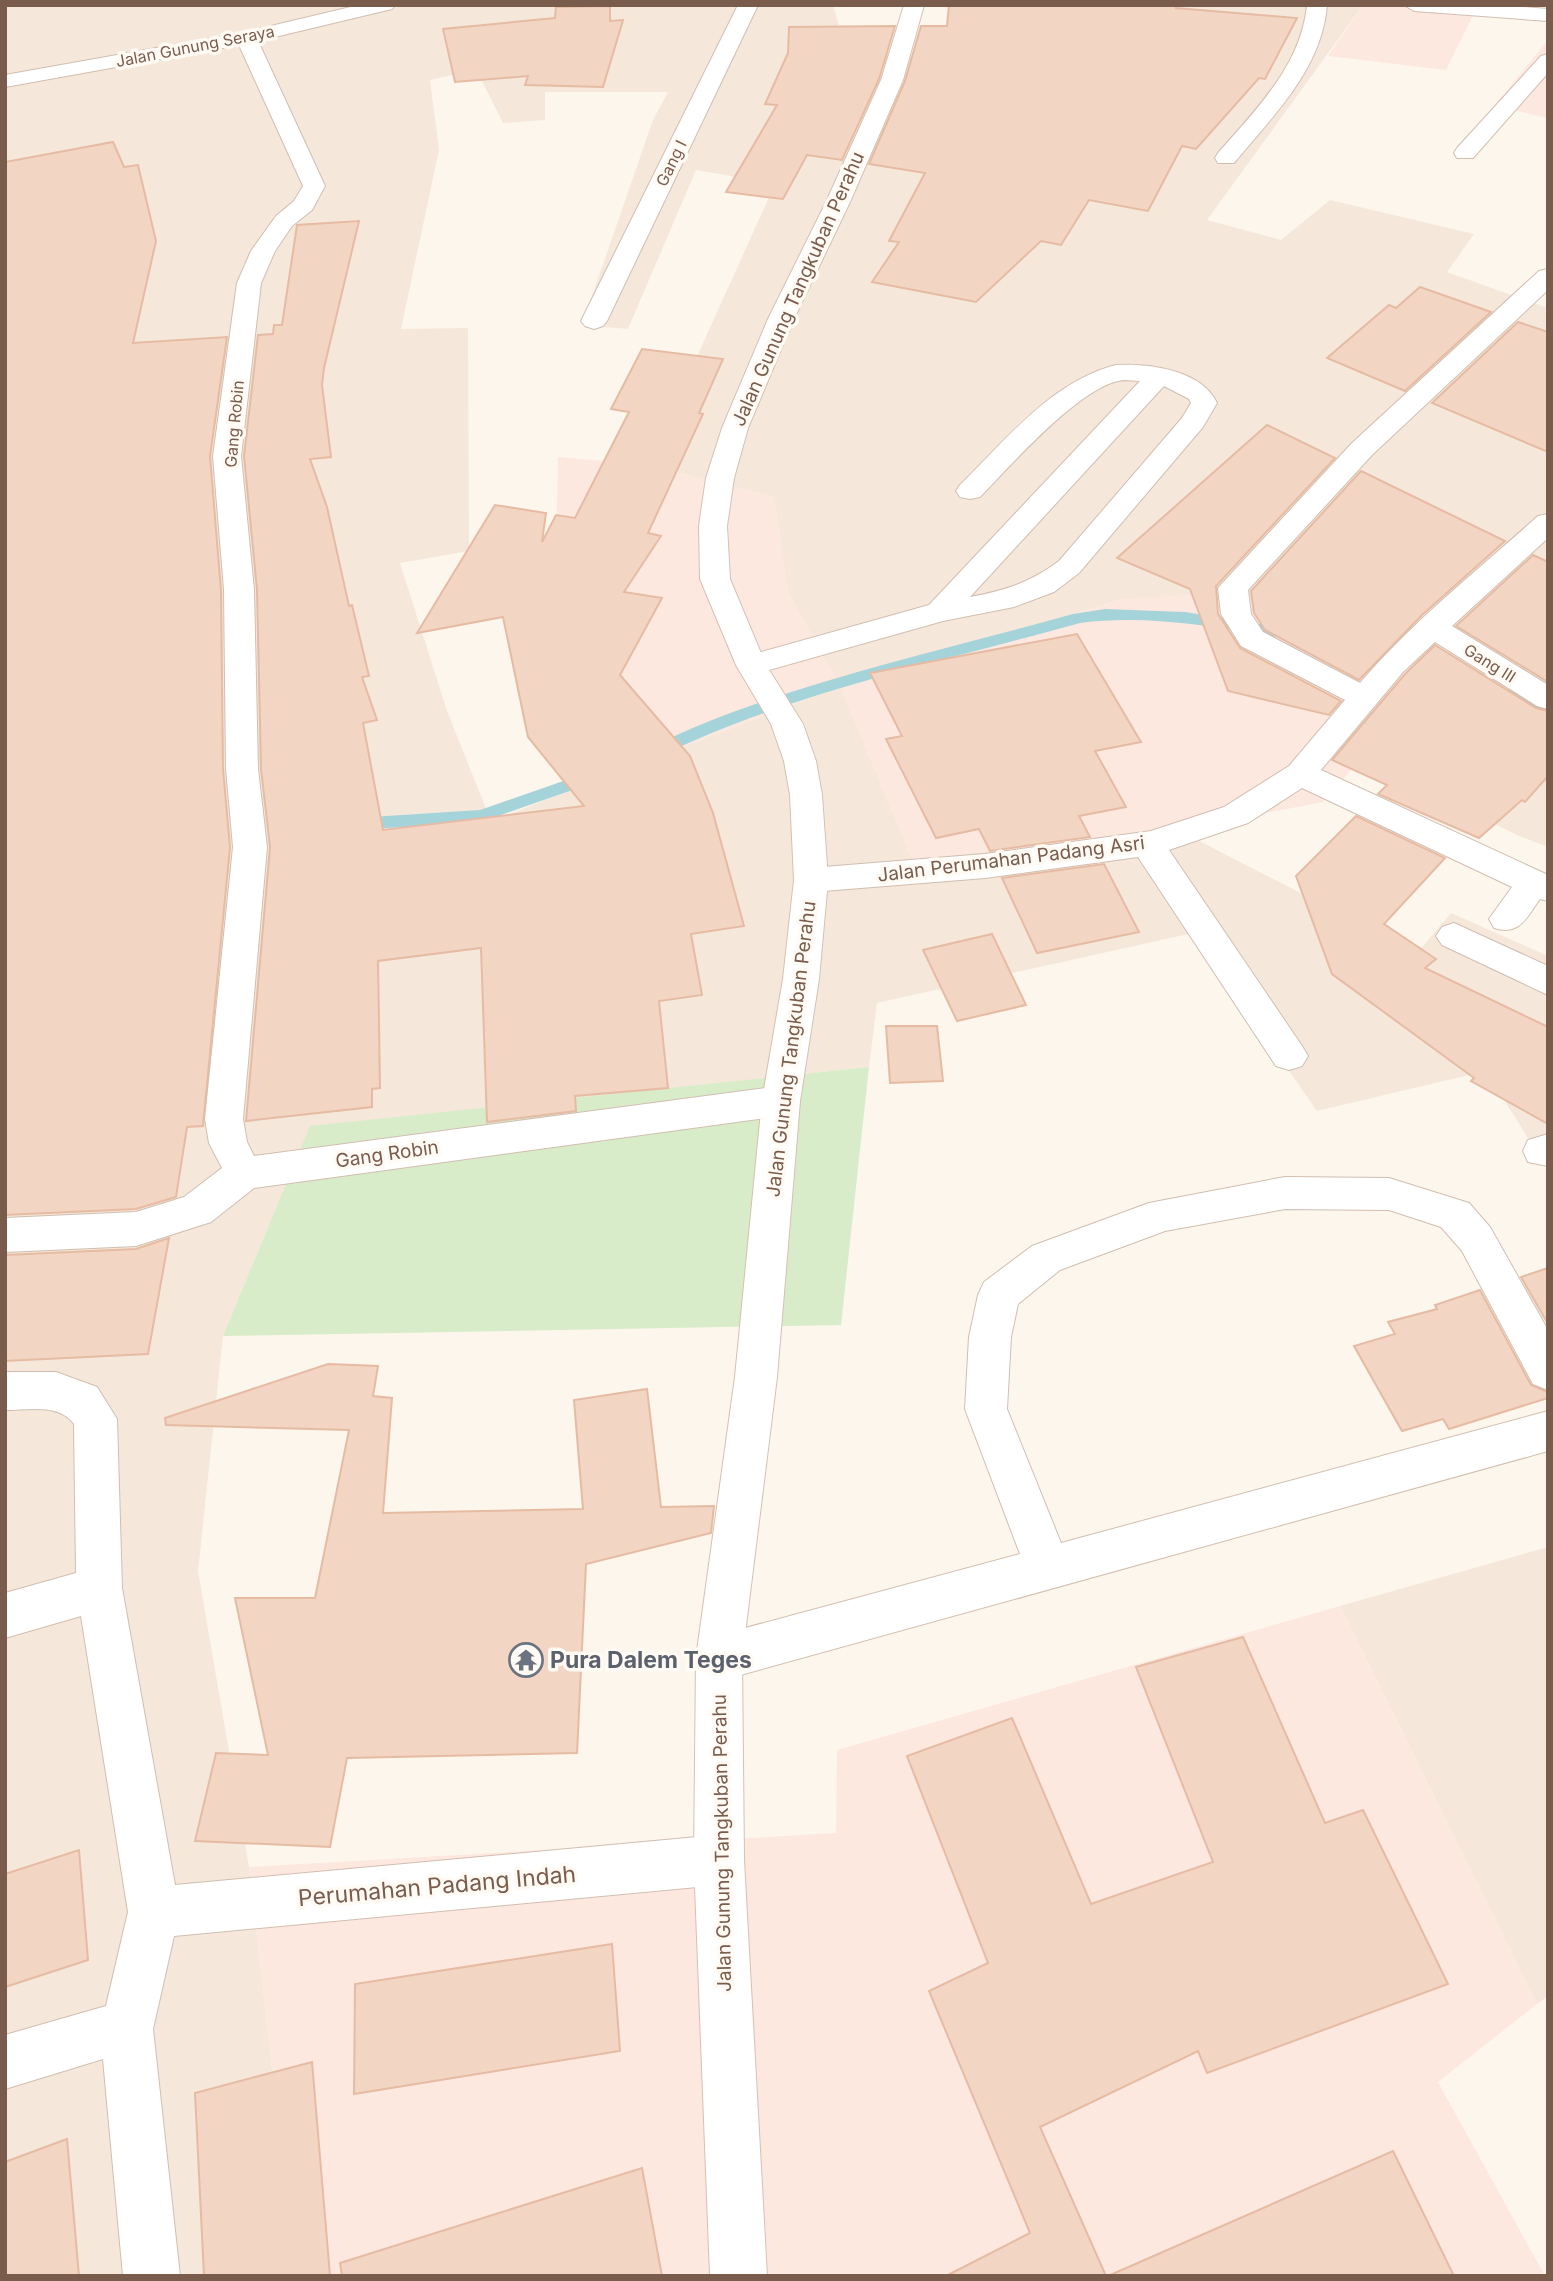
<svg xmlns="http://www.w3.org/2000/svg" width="1553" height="2281" font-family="Inter,sans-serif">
	<rect width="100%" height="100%" fill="#fdf6ec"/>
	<g fill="#f5e8da" fill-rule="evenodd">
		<path d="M 5,5 L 833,5 L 840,29 L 858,53 L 938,56 L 959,5 L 1363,5 L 1207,220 L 1281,240 L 1330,200 L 1474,234 L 1447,272 L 1548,308 L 1548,847 L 1517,835 L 1361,759 L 1122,599 L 841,687 L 1178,830 L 1417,953 L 1451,913 L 1548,956 L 1548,1170 L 1486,1071 L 1317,1111 L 1193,933 L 877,1003 L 869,1067 L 310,1127 L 223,1336 L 198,1571 L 249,1867 L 296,2276 L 5,2276 ZM 476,69 L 503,123 L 545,120 L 545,92 L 668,92 L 653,120 L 582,325 L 628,329 L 696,170 L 775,184 L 648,465 L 774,497 L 788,593 L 840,686 L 491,821 L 447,711 L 400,563 L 469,551 L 468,328 L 401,329 L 439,150 L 430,80 Z"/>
		<path d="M 1548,1547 L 1548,1996 L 1537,2004 L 1340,1606 Z"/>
	</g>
	<g fill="#fde8e0">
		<path d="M 1363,5 L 1478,5 L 1446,70 L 1328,56 Z"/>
		<path d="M 1548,40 L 1546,118 L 1495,105 Z"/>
		<path d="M 558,457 L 648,465 L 774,497 L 788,593 L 841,686 L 1122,599 L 1226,593 L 1296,616 L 1447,677 L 1361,759 L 1323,802 L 1178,830 L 912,860 L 840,687 L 609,775 L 556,554 Z"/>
		<path d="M 1340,1606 L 1537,2004 L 1438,2082 L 1545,2276 L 296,2276 L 249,1867 L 836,1833 L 837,1750 Z"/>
	</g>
	<path fill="#d8ecc9" d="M 869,1067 L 841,1325 L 223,1336 L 310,1126 Z"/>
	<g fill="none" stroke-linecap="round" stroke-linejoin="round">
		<g fill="#a5d3da" fill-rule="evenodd">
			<path d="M 1105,609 L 1185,612 L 1291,629 L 1299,634 L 1291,639 C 1220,628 1151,614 1080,623 C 941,662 785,694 657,758 L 651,760 L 642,754 L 645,750 C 773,686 934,653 1073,614 Z"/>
			<path d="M 1500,687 L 1546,703 L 1548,721 L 1534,711 L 1494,697 L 1491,693 Z"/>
			<path d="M 595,770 L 604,776 L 601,780 L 481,822 L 355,830 L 349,829 L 346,824 L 349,819 L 355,818 L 480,810 Z"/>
		</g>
	</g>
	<g fill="#f3d5c3" stroke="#e6bba3" stroke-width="2">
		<path d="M 949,5 L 1176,5 L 1176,8 L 1297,18 L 1265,79 L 1259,78 L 1196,149 L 1182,146 L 1148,211 L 1089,200 L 1061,245 L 1041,241 L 976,302 L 872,282 L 899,242 L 889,241 L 925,173 L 869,164 L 905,81 L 921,26 L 947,26 Z"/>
		<path d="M 610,6 L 610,21 L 623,20 L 603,87 L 525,85 L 528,76 L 455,82 L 443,29 L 555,18 L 556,7 Z"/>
		<path d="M 895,26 L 879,79 L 842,160 L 807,155 L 783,199 L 726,192 L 777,105 L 765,104 L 788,53 L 789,27 Z"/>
		<path d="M 113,142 L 124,167 L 138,165 L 156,241 L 133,343 L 227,337 L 210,456 L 221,590 L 223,769 L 230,847 L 203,1126 L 187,1127 L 176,1197 L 136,1209 L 5,1215 L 5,162 Z"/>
		<path d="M 359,221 L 324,368 L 322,385 L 331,457 L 310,459 L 327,507 L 349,606 L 352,605 L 369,676 L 362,677 L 377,720 L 363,723 L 383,830 L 584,806 L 528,737 L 503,617 L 417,633 L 495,505 L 546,513 L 542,542 L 556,515 L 575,518 L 629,412 L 611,409 L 642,349 L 723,359 L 699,413 L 703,414 L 648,533 L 661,536 L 624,592 L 662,598 L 620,675 L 690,756 L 713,813 L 744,926 L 691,934 L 702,995 L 659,1001 L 668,1088 L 575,1096 L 576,1111 L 487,1122 L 481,948 L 378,961 L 380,1088 L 372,1089 L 372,1107 L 246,1121 L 270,847 L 261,769 L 257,590 L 244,456 L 258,335 L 273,334 L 274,325 L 282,325 L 297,225 Z"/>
		<path d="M 1420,287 L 1491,312 L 1405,391 L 1327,358 L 1389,305 L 1396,308 Z"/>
		<path d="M 1518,322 L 1548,332 L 1548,452 L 1432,403 Z"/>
		<path d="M 1267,425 L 1335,458 L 1216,586 L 1218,614 L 1240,648 L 1341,701 L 1329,715 L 1228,691 L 1190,589 L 1117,558 Z"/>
		<path d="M 1361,471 L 1505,541 L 1422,615 L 1359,680 L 1265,630 L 1254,613 L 1251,591 Z"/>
		<path d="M 1533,555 L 1548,562 L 1548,682 L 1456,626 Z"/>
		<path d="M 1077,634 L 1141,742 L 1095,751 L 1126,807 L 1079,816 L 1090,837 L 990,851 L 979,829 L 936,838 L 886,739 L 902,736 L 870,673 Z"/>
		<path d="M 1435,645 L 1536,708 L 1548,711 L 1548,776 L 1525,802 L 1522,800 L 1479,838 L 1378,794 L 1387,785 L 1332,760 L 1405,674 Z"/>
		<path d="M 1356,816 L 1445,858 L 1384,924 L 1436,959 L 1425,968 L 1548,1027 L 1548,1124 L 1471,1081 L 1474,1078 L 1332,974 L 1296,876 Z"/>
		<path d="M 1104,864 L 1139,932 L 1037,953 L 1002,878 Z"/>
		<path d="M 992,934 L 1026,1005 L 957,1021 L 923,950 Z"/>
		<path d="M 886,1026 L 937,1026 L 943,1081 L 890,1083 Z"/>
		<path d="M 169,1238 L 148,1354 L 5,1361 L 5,1255 L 136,1249 Z"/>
		<path d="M 1548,1268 L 1548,1324 L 1521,1277 Z"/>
		<path d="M 1480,1290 L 1531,1385 L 1548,1392 L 1548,1398 L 1449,1429 L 1443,1419 L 1402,1431 L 1354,1346 L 1395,1334 L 1388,1322 L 1437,1309 L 1435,1305 Z"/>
		<path d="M 328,1364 L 378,1366 L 373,1396 L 392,1398 L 383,1513 L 583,1509 L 574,1400 L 647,1389 L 661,1507 L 714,1506 L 711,1533 L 586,1564 L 577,1753 L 347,1758 L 330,1847 L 195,1841 L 216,1753 L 268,1755 L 235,1598 L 315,1598 L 349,1430 L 166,1425 L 165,1418 Z"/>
		<path d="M 1243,1637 L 1325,1823 L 1363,1810 L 1448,1984 L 1207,2073 L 1198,2051 L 1040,2127 L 1106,2276 L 946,2276 L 1030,2233 L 929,1991 L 988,1963 L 907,1756 L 1012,1718 L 1091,1904 L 1213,1862 L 1136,1667 Z"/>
		<path d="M 79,1850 L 88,1960 L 5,1987 L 5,1874 Z"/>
		<path d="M 612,1944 L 620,2051 L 354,2094 L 355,1984 Z"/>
		<path d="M 312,2062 L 330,2276 L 204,2276 L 195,2093 Z"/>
		<path d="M 67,2139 L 79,2276 L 5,2276 L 5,2162 Z"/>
		<path d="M 1393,2151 L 1454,2276 L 1108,2276 Z"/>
		<path d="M 642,2168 L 662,2276 L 342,2276 L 340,2263 Z"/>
	</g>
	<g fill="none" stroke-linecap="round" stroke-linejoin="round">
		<g stroke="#d1beb0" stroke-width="2">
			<g id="street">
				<path d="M 359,5 L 395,5 L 392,9 L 258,41 L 325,186 L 312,210 L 292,226 L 275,251 L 261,283 L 241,456 L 254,590 L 258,769 L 267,847 L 243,1119 L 247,1142 L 254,1156 L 781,1086 L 794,1090 L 800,1101 L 794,1112 L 781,1116 L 254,1188 L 211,1222 L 136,1246 L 5,1252 L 5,1218 L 136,1212 L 184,1197 L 222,1168 L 209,1143 L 205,1119 L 233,847 L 226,769 L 224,590 L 213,456 L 237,283 L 251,251 L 276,216 L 294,201 L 303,186 L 239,45 L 5,87 L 5,75 L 246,32 Z"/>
				<path d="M 738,5 L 758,5 L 607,321 L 603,326 L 594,329 L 585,326 L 581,321 Z"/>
				<path d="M 1307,5 L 1327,5 C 1322,69 1273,116 1234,163 L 1218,163 L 1215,158 L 1218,153 C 1256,109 1301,66 1307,5 Z"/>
				<path d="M 1404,5 L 1498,5 L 1548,9 L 1548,21 L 1414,11 Z"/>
				<path d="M 1548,54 L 1548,73 L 1473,158 L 1457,158 L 1454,153 L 1457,148 L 1541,56 Z"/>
				<path d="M 1548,269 L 1548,290 L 1372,455 L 1248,590 L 1251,614 L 1263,632 L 1360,683 C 1413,621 1478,570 1538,516 L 1548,514 L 1548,538 L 1452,626 L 1548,685 L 1548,709 L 1537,706 L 1435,642 L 1403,672 L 1321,770 L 1548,875 L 1548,901 L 1540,899 C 1526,918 1520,936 1494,928 L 1489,919 L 1512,887 L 1302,788 L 1248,823 L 1169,850 L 1302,1046 L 1308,1056 L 1302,1066 L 1289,1070 L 1276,1066 L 1138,857 L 985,878 L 811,892 L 799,889 L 794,880 L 799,871 L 811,868 L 985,854 L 1151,831 L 1224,807 L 1289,766 L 1345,700 L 1241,646 L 1221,614 L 1218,588 L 1352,443 L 1539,271 Z"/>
				<path d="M 1116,365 C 1149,363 1202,370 1217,403 L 1203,427 L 1079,573 L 1054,592 L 1014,607 L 943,621 L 751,675 L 740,672 L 736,665 L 740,658 L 929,605 L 1140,381 C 1133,381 1125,379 1118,381 C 1077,390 1010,466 980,497 L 970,499 L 960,497 L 956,491 L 960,485 C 1005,441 1052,381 1116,365 ZM 1164,386 L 1189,399 L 1191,403 L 1182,418 L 1059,561 C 1029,583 1006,590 970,597 Z"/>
				<path d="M 1454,923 L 1548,966 L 1548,995 L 1442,945 L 1436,936 L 1442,927 Z"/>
				<path d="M 1548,1134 L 1548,1166 L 1528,1162 L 1523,1151 L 1528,1140 Z"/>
				<path d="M 1285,1177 L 1389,1178 L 1469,1203 L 1490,1227 L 1548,1330 L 1548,1390 L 1533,1384 L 1462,1251 L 1441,1227 L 1389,1210 L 1285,1209 L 1165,1231 L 1060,1270 L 1018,1304 L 1011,1337 L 1007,1409 L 1061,1543 L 1548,1411 L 1548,1451 L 719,1681 L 702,1674 L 696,1658 L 702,1642 L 719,1635 L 1020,1554 L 965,1409 L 969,1337 L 978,1295 L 984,1282 L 1032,1246 L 1149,1203 Z"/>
				<path d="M 5,1372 L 56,1372 L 97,1387 L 117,1419 L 122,1588 L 175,1885 L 719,1835 L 737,1842 L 744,1860 L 737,1878 L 719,1885 L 174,1936 L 153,2029 L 180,2276 L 123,2276 L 103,2059 L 5,2089 L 5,2035 L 106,2006 L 128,1912 L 81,1616 L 5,1638 L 5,1593 L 76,1573 L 74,1424 C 59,1403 29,1410 5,1410 Z"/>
			</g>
		</g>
		<g stroke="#d6c0b0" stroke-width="2">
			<path id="secondary" d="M 904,5 L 924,5 L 903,80 L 850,202 L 794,319 L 748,428 L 734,478 L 727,526 L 730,579 L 766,665 L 803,724 L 816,761 L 822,795 L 828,880 L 819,979 L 800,1101 L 777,1377 L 742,1658 L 744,1860 L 767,2276 L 710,2276 L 694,1860 L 696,1658 L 735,1377 L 762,1101 L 783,979 L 794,880 L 790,795 L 784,761 L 771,724 L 736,665 L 700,579 L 699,526 L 706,478 L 722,428 L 768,319 L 826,202 L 881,80 Z"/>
		</g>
		<use href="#street" fill="#fff" fill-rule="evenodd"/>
		<use href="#secondary" fill="#fff" fill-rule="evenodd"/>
	</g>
	<defs>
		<g id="temple-ring" transform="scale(1.75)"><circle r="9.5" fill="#fffaf3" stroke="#6b7280" stroke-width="1.5"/><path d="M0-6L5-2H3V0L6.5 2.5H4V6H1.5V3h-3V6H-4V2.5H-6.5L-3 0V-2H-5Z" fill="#6b7280"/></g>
	</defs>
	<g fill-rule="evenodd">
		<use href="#temple-ring" x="526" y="1660"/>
	</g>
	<g text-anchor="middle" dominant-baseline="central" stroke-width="7" stroke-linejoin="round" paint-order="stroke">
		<g font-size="16" fill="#7a5c4d" stroke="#fffaf3">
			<text transform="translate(195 46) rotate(-11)">Jalan Gunung Seraya</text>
			<text transform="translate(671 163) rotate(-64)">Gang I</text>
			<text transform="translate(234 424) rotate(-85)">Gang Robin</text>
			<text transform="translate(1490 663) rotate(32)">Gang III</text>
		</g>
		<g font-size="19" fill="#7a5c4d" stroke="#fffaf3">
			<text transform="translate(798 289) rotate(-66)">Jalan Gunung Tangkuban Perahu</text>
			<text transform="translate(1011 859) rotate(-7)">Jalan Perumahan Padang Asri</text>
			<text transform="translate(791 1049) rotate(-83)">Jalan Gunung Tangkuban Perahu</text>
			<text transform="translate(387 1154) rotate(-8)">Gang Robin</text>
			<text transform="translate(722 1843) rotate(-91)">Jalan Gunung Tangkuban Perahu</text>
		</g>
		<g font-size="23" font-weight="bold" fill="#5b616d" stroke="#fffaf3" text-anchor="start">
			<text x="550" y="1660">Pura Dalem Teges</text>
		</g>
		<g font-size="23" fill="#7a5c4d" stroke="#fffaf3">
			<text transform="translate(437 1886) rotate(-5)">Perumahan Padang Indah</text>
		</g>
	</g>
	<rect width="1553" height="2281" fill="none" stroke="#7a5c4d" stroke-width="14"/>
</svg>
